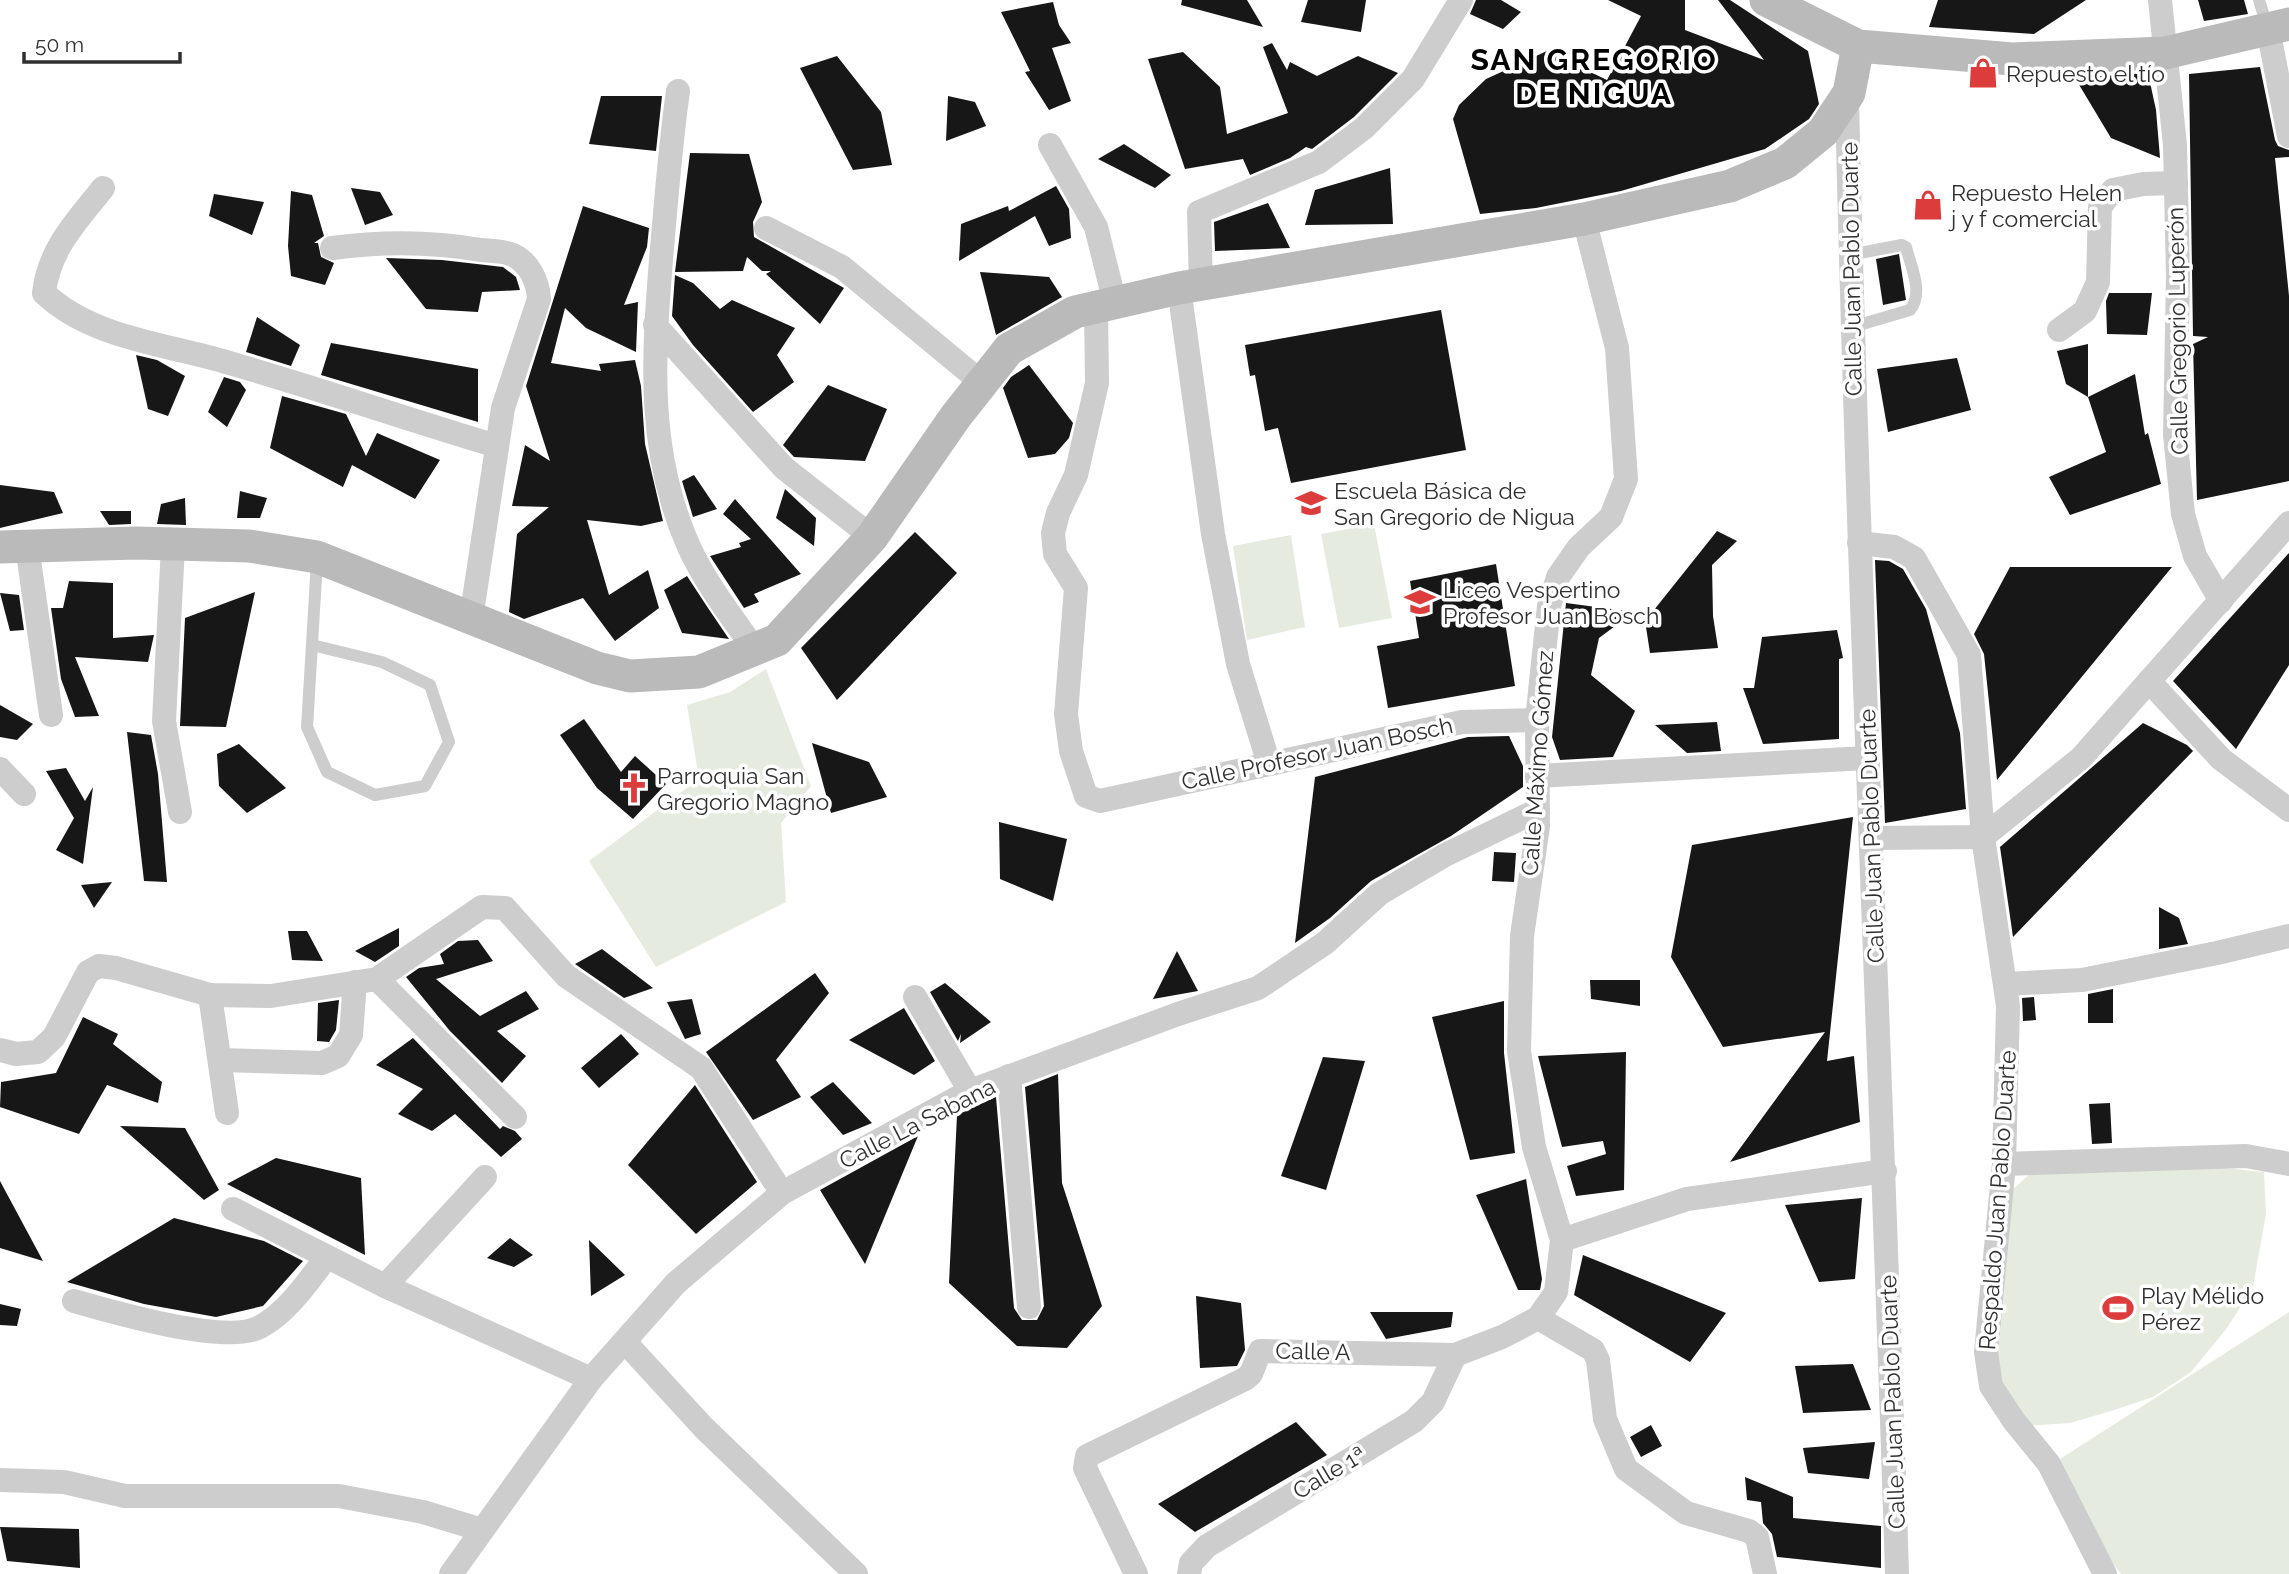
<svg xmlns="http://www.w3.org/2000/svg" width="2289" height="1574" font-family="Raleway,sans-serif">
	<rect width="100%" height="100%" fill="#fff"/>
	<g fill="#e5ecdf">
		<path d="M 1374,524 L 1392,618 L 1339,628 L 1321,534 Z"/>
		<path d="M 1291,535 L 1305,627 L 1247,640 L 1233,546 Z"/>
		<path d="M 766,669 L 811,786 L 781,823 L 786,902 L 656,967 L 589,861 L 699,779 L 687,705 L 730,692 Z"/>
		<path d="M 2224,1168 L 2264,1172 L 2266,1214 L 2253,1287 L 2227,1328 L 2191,1372 L 2153,1397 L 2111,1411 L 2070,1423 L 2023,1426 L 2000,1391 L 1991,1355 L 2011,1191 L 2031,1173 Z"/>
		<path d="M 2289,1312 L 2289,1574 L 2121,1574 L 2109,1558 L 2060,1459 Z"/>
	</g>
	<g fill="#171717">
		<path d="M 1182,0 L 1247,0 L 1263,27 L 1181,5 Z"/>
		<path d="M 1308,0 L 1366,0 L 1361,32 L 1301,22 Z"/>
		<path d="M 1476,0 L 1501,0 L 1521,12 L 1503,29 L 1470,14 Z"/>
		<path d="M 1608,0 L 1685,0 L 1685,30 L 1764,60 L 1718,0 L 1730,0 L 1808,51 L 1819,104 L 1809,119 L 1765,149 L 1621,191 L 1536,208 L 1480,214 L 1453,119 L 1459,105 L 1486,79 L 1547,51 L 1607,80 L 1641,16 Z"/>
		<path d="M 1938,0 L 2086,0 L 2034,34 L 1929,27 Z"/>
		<path d="M 2198,0 L 2244,0 L 2248,14 L 2204,21 Z"/>
		<path d="M 1053,2 L 1059,25 L 1071,43 L 1052,48 L 1071,101 L 1049,110 L 1025,72 L 1030,71 L 1001,12 Z"/>
		<path d="M 1272,43 L 1287,70 L 1290,62 L 1317,76 L 1358,56 L 1398,73 L 1354,117 L 1312,149 L 1306,147 L 1290,158 L 1250,175 L 1243,159 L 1185,169 L 1148,59 L 1183,52 L 1220,87 L 1227,134 L 1288,113 L 1263,47 Z"/>
		<path d="M 837,56 L 881,112 L 892,165 L 853,170 L 800,68 Z"/>
		<path d="M 2260,67 L 2275,140 L 2278,146 L 2289,150 L 2289,157 L 2275,158 L 2289,296 L 2289,481 L 2197,500 L 2193,344 L 2208,337 L 2193,336 L 2189,74 Z"/>
		<path d="M 2148,73 L 2156,110 L 2160,158 L 2111,138 L 2075,78 Z"/>
		<path d="M 601,96 L 662,96 L 656,151 L 589,144 Z"/>
		<path d="M 948,96 L 975,102 L 986,126 L 946,141 Z"/>
		<path d="M 1124,144 L 1171,175 L 1155,188 L 1098,159 Z"/>
		<path d="M 690,153 L 749,154 L 762,202 L 753,222 L 754,237 L 844,288 L 820,324 L 766,274 L 771,271 L 762,271 L 747,257 L 743,271 L 675,272 Z"/>
		<path d="M 1390,168 L 1393,224 L 1305,225 L 1315,190 Z"/>
		<path d="M 1056,186 L 1069,209 L 1071,238 L 1049,246 L 1035,216 L 959,261 L 961,224 L 1008,206 L 1009,211 Z"/>
		<path d="M 351,188 L 380,192 L 393,215 L 365,225 Z"/>
		<path d="M 291,191 L 312,195 L 324,236 L 314,243 L 318,243 L 321,257 L 334,263 L 325,285 L 291,276 L 288,246 Z"/>
		<path d="M 214,194 L 264,202 L 252,235 L 209,216 Z"/>
		<path d="M 1268,203 L 1290,248 L 1215,251 L 1214,222 Z"/>
		<path d="M 583,206 L 649,228 L 647,247 L 624,305 L 638,302 L 636,352 L 586,328 L 565,308 L 551,363 L 601,371 L 599,364 L 635,360 L 641,386 L 645,444 L 663,521 L 641,526 L 587,520 L 609,595 L 648,570 L 659,608 L 615,641 L 583,598 L 524,619 L 509,612 L 517,534 L 549,507 L 512,506 L 525,445 L 550,461 L 526,386 Z"/>
		<path d="M 1899,254 L 1906,300 L 1883,305 L 1876,259 Z"/>
		<path d="M 386,258 L 442,260 L 503,267 L 516,277 L 520,290 L 482,292 L 478,312 L 426,309 Z"/>
		<path d="M 980,272 L 1049,277 L 1062,297 L 996,335 Z"/>
		<path d="M 675,275 L 693,283 L 720,309 L 732,300 L 795,328 L 777,355 L 794,382 L 753,412 L 693,345 L 672,316 Z"/>
		<path d="M 2109,293 L 2152,293 L 2147,335 L 2107,334 L 2106,301 Z"/>
		<path d="M 1441,310 L 1466,450 L 1291,483 L 1278,428 L 1265,431 L 1255,375 L 1250,376 L 1245,345 Z"/>
		<path d="M 257,317 L 300,345 L 291,366 L 246,352 Z"/>
		<path d="M 331,343 L 478,369 L 478,422 L 321,375 Z"/>
		<path d="M 2088,344 L 2088,397 L 2066,384 L 2057,351 Z"/>
		<path d="M 136,355 L 157,360 L 185,376 L 168,416 L 148,409 Z"/>
		<path d="M 1957,358 L 1971,410 L 1888,432 L 1877,369 Z"/>
		<path d="M 1029,365 L 1073,423 L 1069,438 L 1055,454 L 1028,458 L 1003,388 L 1011,377 Z"/>
		<path d="M 2135,374 L 2145,435 L 2148,433 L 2161,484 L 2070,515 L 2049,477 L 2106,452 L 2088,397 Z"/>
		<path d="M 224,377 L 240,382 L 246,390 L 227,427 L 208,412 Z"/>
		<path d="M 828,385 L 887,409 L 865,461 L 794,457 L 783,445 Z"/>
		<path d="M 282,396 L 346,414 L 366,456 L 377,433 L 440,460 L 415,499 L 352,465 L 343,487 L 270,448 Z"/>
		<path d="M 694,475 L 717,509 L 693,517 L 682,481 Z"/>
		<path d="M 0,485 L 54,492 L 63,513 L 0,528 Z"/>
		<path d="M 785,489 L 816,518 L 814,546 L 776,518 Z"/>
		<path d="M 240,491 L 267,498 L 260,518 L 237,518 Z"/>
		<path d="M 185,498 L 186,525 L 157,524 L 161,504 Z"/>
		<path d="M 735,499 L 801,574 L 754,594 L 759,602 L 744,608 L 710,556 L 741,547 L 739,543 L 751,539 L 723,514 Z"/>
		<path d="M 100,511 L 131,511 L 131,524 L 109,525 Z"/>
		<path d="M 1717,531 L 1737,541 L 1712,565 L 1713,616 L 1718,648 L 1650,653 L 1644,614 L 1650,615 Z"/>
		<path d="M 915,532 L 957,573 L 837,700 L 801,648 Z"/>
		<path d="M 2289,553 L 2289,665 L 2236,749 L 2173,681 Z"/>
		<path d="M 1875,560 L 1889,561 L 1903,569 L 1926,609 L 1960,733 L 1966,809 L 1885,823 Z"/>
		<path d="M 1496,564 L 1515,686 L 1388,708 L 1377,646 L 1419,638 L 1410,581 Z"/>
		<path d="M 2010,567 L 2172,567 L 1997,780 L 1984,654 L 1974,634 Z"/>
		<path d="M 687,576 L 708,608 L 729,639 L 682,633 L 664,590 Z"/>
		<path d="M 69,581 L 113,583 L 113,638 L 154,635 L 148,662 L 75,657 L 99,716 L 75,717 L 61,679 L 51,608 L 63,608 Z"/>
		<path d="M 255,592 L 226,727 L 180,726 L 185,618 Z"/>
		<path d="M 0,593 L 19,595 L 24,630 L 10,631 Z"/>
		<path d="M 1566,603 L 1634,612 L 1599,638 L 1591,675 L 1635,711 L 1613,757 L 1560,760 L 1552,737 Z"/>
		<path d="M 1837,630 L 1843,658 L 1839,659 L 1839,739 L 1763,744 L 1743,688 L 1754,688 L 1762,637 Z"/>
		<path d="M 0,705 L 33,724 L 17,740 L 0,737 Z"/>
		<path d="M 584,719 L 621,772 L 635,756 L 666,784 L 633,819 L 597,788 L 560,735 Z"/>
		<path d="M 1717,722 L 1721,751 L 1687,753 L 1655,725 Z"/>
		<path d="M 2143,723 L 2187,745 L 2193,751 L 2013,937 L 2000,847 Z"/>
		<path d="M 127,732 L 151,735 L 158,774 L 167,882 L 144,881 Z"/>
		<path d="M 1509,736 L 1523,766 L 1523,787 L 1451,836 L 1371,881 L 1330,918 L 1295,943 L 1315,777 L 1468,737 Z"/>
		<path d="M 812,743 L 869,762 L 887,797 L 831,813 Z"/>
		<path d="M 239,744 L 286,788 L 247,813 L 219,786 L 217,754 Z"/>
		<path d="M 66,768 L 85,801 L 93,787 L 83,864 L 56,850 L 74,818 L 46,771 Z"/>
		<path d="M 1853,817 L 1827,1061 L 1854,1056 L 1860,1122 L 1730,1162 L 1825,1032 L 1723,1047 L 1671,957 L 1692,845 Z"/>
		<path d="M 999,822 L 1067,839 L 1053,901 L 1000,879 Z"/>
		<path d="M 1494,852 L 1516,853 L 1514,882 L 1492,881 Z"/>
		<path d="M 112,882 L 94,908 L 81,885 Z"/>
		<path d="M 2159,907 L 2179,918 L 2188,944 L 2159,949 Z"/>
		<path d="M 399,928 L 399,946 L 375,962 L 355,951 Z"/>
		<path d="M 288,931 L 307,931 L 323,961 L 292,960 Z"/>
		<path d="M 478,940 L 493,961 L 436,979 L 480,1016 L 526,991 L 539,1009 L 497,1031 L 526,1056 L 502,1083 L 450,1031 L 406,977 L 419,968 L 444,964 L 440,954 L 458,941 Z"/>
		<path d="M 602,949 L 653,988 L 624,998 L 575,964 Z"/>
		<path d="M 1177,951 L 1198,991 L 1153,999 Z"/>
		<path d="M 815,973 L 829,993 L 776,1060 L 801,1097 L 753,1120 L 706,1052 Z"/>
		<path d="M 1590,980 L 1640,980 L 1640,1006 L 1591,999 Z"/>
		<path d="M 945,983 L 991,1022 L 960,1043 L 961,1034 L 958,1041 L 930,992 Z"/>
		<path d="M 2113,989 L 2113,1023 L 2088,1023 L 2088,994 Z"/>
		<path d="M 2034,997 L 2036,1020 L 2023,1021 L 2022,998 Z"/>
		<path d="M 692,999 L 701,1034 L 685,1039 L 667,1002 Z"/>
		<path d="M 339,1000 L 336,1030 L 329,1042 L 317,1041 L 318,1003 Z"/>
		<path d="M 1504,1001 L 1504,1053 L 1515,1153 L 1470,1160 L 1432,1017 Z"/>
		<path d="M 904,1008 L 935,1061 L 914,1075 L 849,1040 Z"/>
		<path d="M 83,1017 L 118,1034 L 113,1044 L 162,1082 L 158,1103 L 107,1085 L 79,1134 L 0,1107 L 1,1082 L 56,1073 Z"/>
		<path d="M 621,1034 L 639,1054 L 599,1088 L 581,1068 Z"/>
		<path d="M 413,1038 L 500,1129 L 503,1126 L 515,1131 L 522,1139 L 501,1157 L 455,1114 L 432,1131 L 398,1114 L 423,1089 L 376,1065 Z"/>
		<path d="M 1626,1052 L 1624,1190 L 1576,1196 L 1567,1166 L 1606,1154 L 1603,1141 L 1562,1147 L 1538,1056 Z"/>
		<path d="M 1323,1057 L 1365,1061 L 1326,1190 L 1281,1176 Z"/>
		<path d="M 1058,1074 L 1062,1183 L 1102,1306 L 1067,1348 L 1017,1346 L 949,1283 L 957,1115 L 996,1097 L 1014,1308 L 1022,1320 L 1037,1320 L 1044,1306 L 1025,1087 Z"/>
		<path d="M 833,1082 L 872,1123 L 843,1135 L 810,1097 Z"/>
		<path d="M 695,1085 L 757,1182 L 696,1234 L 628,1165 Z"/>
		<path d="M 2110,1103 L 2112,1143 L 2092,1144 L 2089,1104 Z"/>
		<path d="M 120,1126 L 185,1128 L 219,1190 L 204,1200 Z"/>
		<path d="M 918,1136 L 865,1264 L 820,1190 Z"/>
		<path d="M 276,1158 L 361,1178 L 365,1255 L 227,1184 Z"/>
		<path d="M 1526,1179 L 1542,1279 L 1540,1290 L 1518,1290 L 1476,1195 Z"/>
		<path d="M 0,1181 L 43,1261 L 0,1248 Z"/>
		<path d="M 1862,1198 L 1855,1279 L 1819,1282 L 1785,1205 Z"/>
		<path d="M 174,1218 L 264,1241 L 303,1261 L 263,1306 L 216,1317 L 144,1304 L 67,1282 Z"/>
		<path d="M 510,1238 L 533,1255 L 514,1267 L 487,1258 Z"/>
		<path d="M 589,1240 L 625,1275 L 591,1296 Z"/>
		<path d="M 1583,1255 L 1726,1313 L 1690,1362 L 1574,1295 Z"/>
		<path d="M 1196,1296 L 1241,1303 L 1245,1350 L 1237,1366 L 1200,1368 Z"/>
		<path d="M 0,1304 L 21,1309 L 17,1326 L 0,1325 Z"/>
		<path d="M 1370,1312 L 1453,1312 L 1451,1327 L 1386,1339 Z"/>
		<path d="M 1853,1364 L 1871,1410 L 1803,1413 L 1795,1366 Z"/>
		<path d="M 1296,1422 L 1327,1455 L 1195,1532 L 1158,1504 Z"/>
		<path d="M 1651,1425 L 1662,1446 L 1641,1457 L 1630,1437 Z"/>
		<path d="M 1875,1442 L 1869,1479 L 1808,1473 L 1803,1448 Z"/>
		<path d="M 1745,1477 L 1793,1497 L 1793,1518 L 1881,1526 L 1881,1568 L 1777,1557 L 1772,1534 L 1763,1523 L 1761,1502 L 1747,1500 Z"/>
		<path d="M 0,1527 L 79,1529 L 80,1568 L 7,1561 Z"/>
	</g>
	<g fill="none" stroke-linecap="round" stroke-linejoin="round">
		<g stroke="#cdcdcd" stroke-width="12">
			<path d="M 2259,0 L 2267,26"/>
			<path d="M 1849,255 L 1902,245 L 1906,247 C 1911,267 1924,293 1910,310 L 1852,327"/>
			<path d="M 312,645 L 382,662 L 430,685 L 449,742 L 425,786 L 375,795 L 327,772 L 307,727 L 317,561"/>
		</g>
		<g stroke="#cdcdcd" stroke-width="24">
			<path d="M 2160,0 L 2175,145 L 2178,276 L 2175,435 L 2183,514 L 2195,556 L 2221,601"/>
			<path d="M 2268,29 L 2289,136"/>
			<path d="M 678,91 C 670,147 666,203 661,260 C 653,359 647,453 689,547 C 706,584 732,617 755,650"/>
			<path d="M 1847,98 C 1858,590 1882,1082 1897,1574"/>
			<path d="M 1050,145 L 1096,227 L 1115,303"/>
			<path d="M 103,188 C 76,222 49,249 44,293 C 91,338 166,344 226,362 C 317,388 406,419 497,446"/>
			<path d="M 766,228 L 842,267 L 981,382"/>
			<path d="M 332,248 C 383,241 430,241 481,250 C 491,251 505,251 513,255 C 530,263 538,282 539,299 L 503,408 L 471,619"/>
			<path d="M 1201,284 L 1199,212 L 1319,162 L 1364,128 L 1413,79 L 1461,0"/>
			<path d="M 1179,288 L 1213,534 L 1238,664 L 1269,764"/>
			<path d="M 1096,307 L 1097,383 L 1076,475 L 1058,513 L 1053,533 L 1055,554 L 1076,588 L 1066,714 L 1071,751 L 1086,796 L 1100,801 L 1462,722 L 1537,720"/>
			<path d="M 655,325 L 784,468 L 872,537"/>
			<path d="M 2059,330 L 2085,311 L 2098,282 L 2100,207 L 2113,190 L 2143,184 L 2176,183"/>
			<path d="M 1859,543 L 1894,547 L 1914,558 L 1969,655 L 1983,837 L 2008,1006 L 2004,1164 L 1986,1352 L 1991,1386 L 2014,1421 L 2049,1464 L 2105,1574"/>
			<path d="M 27,546 L 51,715"/>
			<path d="M 173,546 L 164,721 L 180,812"/>
			<path d="M 2149,681 L 2221,759 L 2289,810"/>
			<path d="M 0,769 L 24,794"/>
			<path d="M 1537,776 L 1867,758"/>
			<path d="M 1871,838 L 1983,837 L 2081,758 L 2289,523"/>
			<path d="M 377,979 L 515,1117"/>
			<path d="M 2006,984 L 2082,980 L 2217,953 L 2289,936"/>
			<path d="M 210,995 L 227,1113"/>
			<path d="M 915,997 L 970,1091"/>
			<path d="M 0,1050 L 16,1054 L 38,1052 L 54,1037 L 88,972 L 99,966 L 116,968 L 210,995 L 271,996 L 377,979 L 482,907 L 505,908 L 566,976 L 701,1068 L 782,1193"/>
			<path d="M 220,1060 L 322,1063 L 338,1056 L 351,1035 L 355,982"/>
			<path d="M 1009,1076 L 1029,1307"/>
			<path d="M 2004,1164 L 2246,1156 L 2289,1164"/>
			<path d="M 233,1209 L 385,1286 L 591,1379"/>
			<path d="M 1562,1240 L 1687,1199 L 1885,1171"/>
			<path d="M 385,1286 L 485,1177"/>
			<path d="M 74,1301 C 112,1312 226,1345 260,1327 C 288,1312 308,1281 327,1257"/>
			<path d="M 1538,1318 L 1593,1350 L 1598,1360 L 1605,1419 L 1626,1469 L 1686,1513 L 1749,1531 L 1757,1537 L 1765,1574"/>
			<path d="M 626,1343 L 704,1428 L 856,1574"/>
			<path d="M 0,1480 L 64,1482 L 125,1496 L 339,1496 L 423,1512 L 482,1530"/>
			<path d="M 451,1574 L 591,1379 L 676,1283 L 782,1193 L 970,1091 L 1178,1014 L 1258,988 L 1325,943 L 1379,894 L 1445,855 L 1538,810"/>
			<path d="M 1136,1574 L 1085,1468 L 1087,1456 L 1245,1379 L 1251,1374 L 1260,1351 L 1455,1355 L 1502,1337 L 1538,1318 L 1556,1292 L 1562,1240 L 1534,1147 L 1519,1051 L 1522,936 L 1538,826 L 1537,720 L 1549,606 L 1558,577 L 1579,547 L 1611,517 L 1626,479 L 1617,348 L 1584,219"/>
			<path d="M 1189,1574 L 1191,1563 L 1207,1546 L 1414,1421 L 1433,1402 L 1455,1355"/>
		</g>
		<g stroke="#bababa" stroke-width="33">
			<path d="M 1766,0 L 1858,46 L 2012,59 L 2165,53 L 2289,24"/>
			<path d="M 0,547 L 136,543 L 249,546 L 317,557 L 597,668 L 630,676 L 699,672 L 777,640 L 872,537 L 956,416 L 1009,349 L 1075,312 L 1179,288 L 1584,219 L 1730,186 L 1785,163 L 1823,132 L 1849,93 L 1858,46"/>
		</g>
	</g>
	<defs>
		<g id="shop-bare" transform="scale(2.415)"><path d="M-5-2.5h2.3a2.7 3.5 0 0 1 5.4 0H5L5.5 6h-11ZM-1.5-2.5h3a1.5 2.3 0 0 0-3 0Z" fill="#dd3c3d" stroke="#fff" stroke-width="2.5" paint-order="stroke"/></g>
		<g id="school-bare" transform="scale(2.415)"><path d="M0-5L7-2L0 1L-7-2ZM-4 1L0 2.5L4 1V4Q0 6-4 4Z" fill="#dd3c3d" stroke="#fff" stroke-width="2.5" paint-order="stroke"/></g>
		<g id="church-bare" transform="scale(2.415)"><path d="M-1.2-6h2.4v3.5h3.3v2.4h-3.3V6h-2.4V-.1h-3.3v-2.4h3.3Z" fill="#dd3c3d" stroke="#fff" stroke-width="2.5" paint-order="stroke"/></g>
		<g id="stadium-bare" transform="scale(2.415)"><path d="M0-5a6.5 5 0 1 0 0 10a6.5 5 0 1 0 0-10ZM-3.5-1.8h7v3.6h-7Z" fill="#dd3c3d" stroke="#fff" stroke-width="2.5" paint-order="stroke"/></g>
	</defs>
	<g fill-rule="evenodd">
		<use href="#shop-bare" x="1983" y="73"/>
		<use href="#shop-bare" x="1928" y="205"/>
		<use href="#school-bare" x="1311" y="503"/>
		<use href="#school-bare" x="1420" y="602"/>
		<use href="#church-bare" x="634" y="788"/>
		<use href="#stadium-bare" x="2118" y="1308"/>
	</g>
	<g text-anchor="middle" dominant-baseline="central" stroke-width="7" stroke-linejoin="round" paint-order="stroke">
		<g font-size="23" fill="#303030" stroke="#fff" text-anchor="start">
			<text x="2006" y="73">Repuesto el tío</text>
			<text x="1951" y="192">Repuesto Helen<tspan x="1951" dy="26">j y f comercial</tspan></text>
			<text x="1334" y="490">Escuela Básica de<tspan x="1334" dy="26">San Gregorio de Nigua</tspan></text>
			<text x="1443" y="589">Liceo Vespertino<tspan x="1443" dy="26">Profesor Juan Bosch</tspan></text>
			<text x="657" y="775">Parroquia San<tspan x="657" dy="26">Gregorio Magno</tspan></text>
			<text x="2141" y="1295">Play Mélido<tspan x="2141" dy="26">Pérez</tspan></text>
		</g>
		<g font-size="23" fill="#303030" stroke="#fff">
			<text transform="translate(1851 269) rotate(-91)">Calle Juan Pablo Duarte</text>
			<text transform="translate(2177 331) rotate(-91)">Calle Gregorio Luperón</text>
			<text transform="translate(1317 753) rotate(-12)">Calle Profesor Juan Bosch</text>
			<text transform="translate(1537 763) rotate(-86)">Calle Máximo Gómez</text>
			<text transform="translate(1871 836) rotate(-92)">Calle Juan Pablo Duarte</text>
			<text transform="translate(917 1123) rotate(-27)">Calle La Sabana</text>
			<text transform="translate(1997 1200) rotate(-86)">Respaldo Juan Pablo Duarte</text>
			<text transform="translate(1313 1351) rotate(1)">Calle A</text>
			<text transform="translate(1892 1402) rotate(-92)">Calle Juan Pablo Duarte</text>
			<text transform="translate(1329 1472) rotate(-31)">Calle 1ª</text>
		</g>
		<g font-size="30" font-weight="bold" letter-spacing="2" fill="#000" stroke="#fff">
			<text x="1594" y="59">SAN GREGORIO<tspan x="1594" dy="34">DE NIGUA</tspan></text>
		</g>
	</g>
	<path d="M24 52v10h156v-10" fill="none" stroke="#303030" stroke-width="3.5"/>
	<text x="35" y="52" font-size="21" fill="#303030" stroke="#ffffff" stroke-width="5" paint-order="stroke">50 m</text>
</svg>
